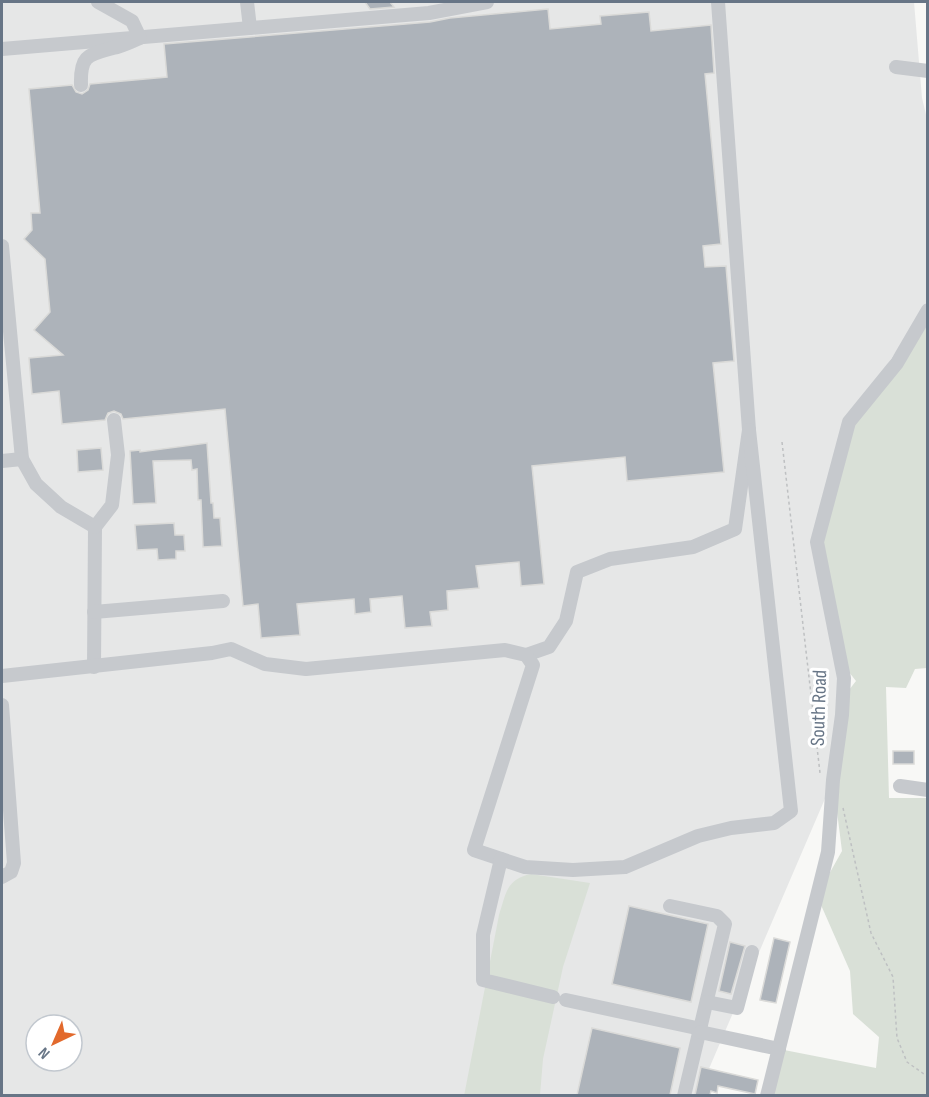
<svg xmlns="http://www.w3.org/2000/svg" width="929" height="1097" font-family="'Sofia Sans Condensed',sans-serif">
	<rect width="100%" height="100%" fill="#f8f8f6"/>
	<path fill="#e6e7e7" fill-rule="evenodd" d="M 2,2 L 914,2 L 922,98 L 928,123 L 927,299 L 923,311 L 849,422 L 844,678 L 833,780 L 705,1078 L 700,1095 L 2,1096 ZM 36,1025 L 72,1025 L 72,1061 L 36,1061 Z"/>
	<g fill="#d9e0d7">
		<path d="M 927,310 L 927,668 L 915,669 L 906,688 L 886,687 L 889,798 L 927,798 L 927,1095 L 767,1096 L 779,1049 L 876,1068 L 879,1037 L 853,1014 L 850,971 L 821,905 L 828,876 L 842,851 L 833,780 L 849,690 L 856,681 L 849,672 L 824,550 L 822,530 L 849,422 Z"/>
		<path d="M 531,874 L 590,883 L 563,967 L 543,1059 L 540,1095 L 464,1096 L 499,915 C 506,894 506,879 531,874 Z"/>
	</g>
	<g fill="#adb3ba" stroke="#dadad8" stroke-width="1.5">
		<path d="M 365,2 L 390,2 L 394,7 L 370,9 Z"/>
		<path d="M 548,9 L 550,29 L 601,24 L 600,16 L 649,12 L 651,31 L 711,25 L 714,73 L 705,74 L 721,244 L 703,246 L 705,267 L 726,266 L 734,361 L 713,363 L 724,472 L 627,481 L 625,457 L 532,466 L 544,584 L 521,586 L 519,562 L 476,566 L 479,588 L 447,591 L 448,610 L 430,612 L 432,626 L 405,628 L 402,596 L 370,599 L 371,612 L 355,614 L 354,599 L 297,604 L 300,635 L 261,638 L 258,604 L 243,606 L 225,409 L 123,419 L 121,414 L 114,411 L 108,413 L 105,420 L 62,424 L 59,391 L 32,394 L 29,358 L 63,355 L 34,330 L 50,312 L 45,259 L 24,239 L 32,230 L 31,213 L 40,213 L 29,89 L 72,85 L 76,92 L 82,94 L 88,90 L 90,84 L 167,77 L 164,44 L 430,22 L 450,18 Z"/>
		<path d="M 207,443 L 211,503 L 213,503 L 214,518 L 220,518 L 222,546 L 203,547 L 201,500 L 198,500 L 197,469 L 192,470 L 191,460 L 153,461 L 156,503 L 133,504 L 130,451 L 140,450 L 140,452 Z"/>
		<path d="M 101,448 L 103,470 L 78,472 L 77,450 Z"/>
		<path d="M 174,523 L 175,535 L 184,535 L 185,551 L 176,551 L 176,559 L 158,560 L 157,549 L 137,550 L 135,525 Z"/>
		<rect x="893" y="751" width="21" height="13"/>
		<path d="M 629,906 L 708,924 L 691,1002 L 612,984 Z"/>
		<path d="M 774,938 L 790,942 L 776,1003 L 760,1000 Z"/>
		<path d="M 730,942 L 745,946 L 731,994 L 719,991 Z"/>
		<path d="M 592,1028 L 680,1048 L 670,1095 L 577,1095 Z"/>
		<path d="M 701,1067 L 758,1080 L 755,1094 L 718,1086 L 717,1093 L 711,1091 L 710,1095 L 695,1095 Z"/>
	</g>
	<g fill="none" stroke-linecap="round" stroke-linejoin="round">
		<g stroke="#bec0c2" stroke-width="1.5" stroke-dasharray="3 3" stroke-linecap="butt">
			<path d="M 782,442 L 820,773 L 822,774"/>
			<path d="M 843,808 L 871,933 L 893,977 L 897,1038 L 907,1062 L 928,1077"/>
		</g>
		<g stroke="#c6c9cd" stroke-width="14">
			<path d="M 247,2 L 250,28"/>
			<path d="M 2,49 L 429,13 L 487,2"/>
			<path d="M 896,67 L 928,71"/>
			<path d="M 81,85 C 80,55 88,55 113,48 C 123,46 132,41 140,38 L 132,21 L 98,2"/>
			<path d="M 2,246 L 22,459 L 36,484 L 61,507 L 95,527 L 94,667"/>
			<path d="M 2,461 L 22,459"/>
			<path d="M 95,527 L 112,505 L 118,455 L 114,420"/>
			<path d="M 94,612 L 223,601"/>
			<path d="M 526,655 L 549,647 L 566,621 L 577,572 L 610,559 L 693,547 L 735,529 L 749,430 L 718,2"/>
			<path d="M 2,676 L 212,653 L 231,649 L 265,664 L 306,669 L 505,650 L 526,655 L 533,665 L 474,850 L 525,867 L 573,870 L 625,867 L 698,836 L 731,828 L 774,823 L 791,811 L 749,430"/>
			<path d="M 2,705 L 14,863 L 11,872 L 2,877"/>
			<path d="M 900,786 L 928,790"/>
			<path d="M 501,859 L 483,935 L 483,980 L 553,997"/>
			<path d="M 670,906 L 717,916 L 725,924 L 684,1096"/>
			<path d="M 566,1000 L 701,1029"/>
			<path d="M 707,1002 L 737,1008 L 752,952"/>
			<path d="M 700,1032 L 779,1049"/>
			<path d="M 767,1096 L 828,852 L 833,780 L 842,715 L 844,678 L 817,542 L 849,422 L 897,363 L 928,310"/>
		</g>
	</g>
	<g text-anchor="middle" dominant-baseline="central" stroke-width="6" stroke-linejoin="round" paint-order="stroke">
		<g font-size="20" fill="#677586" stroke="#fff">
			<text transform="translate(819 708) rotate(-88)">South Road</text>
		</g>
	</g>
	<rect width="929" height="1097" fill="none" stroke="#677586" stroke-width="6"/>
	<g transform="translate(54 1043) rotate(224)"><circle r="28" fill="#ffffff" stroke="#c2c8cf" stroke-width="1.5"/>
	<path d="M0-4.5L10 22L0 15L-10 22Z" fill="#e2692c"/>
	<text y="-9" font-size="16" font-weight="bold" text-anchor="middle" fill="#677586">N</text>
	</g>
</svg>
